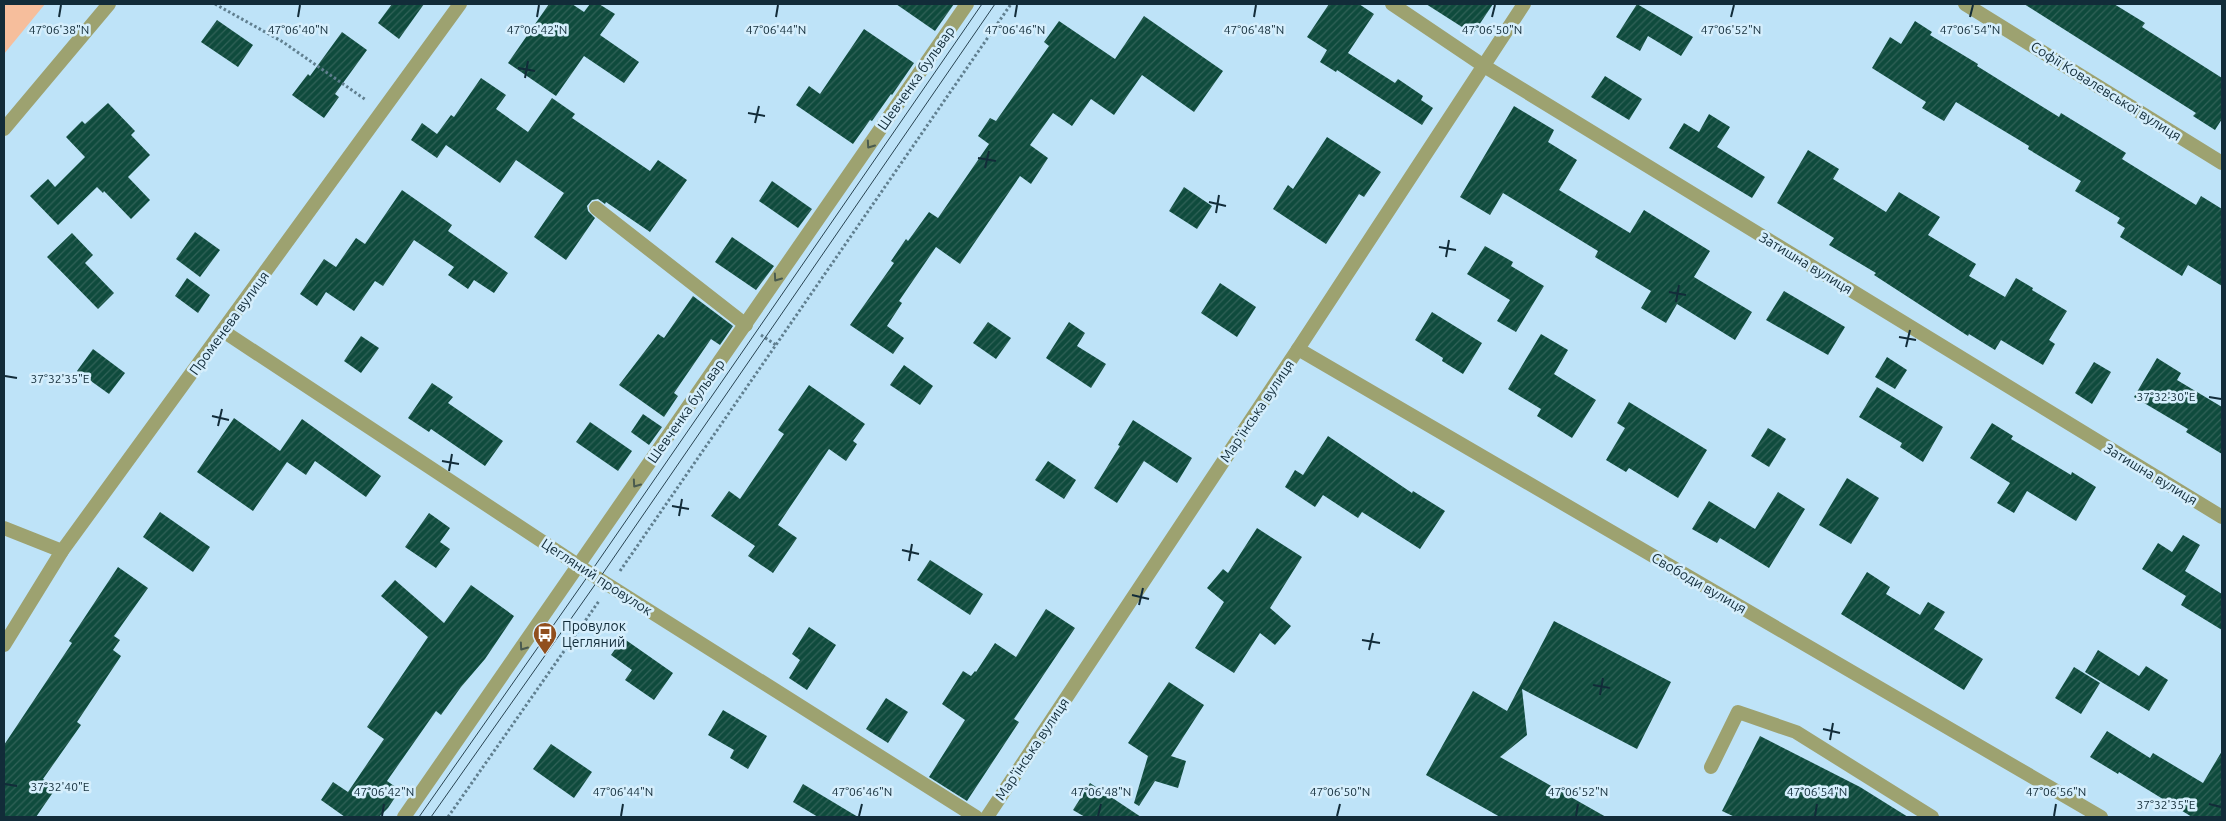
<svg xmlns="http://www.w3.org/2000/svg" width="2226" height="821" font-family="Ubuntu,sans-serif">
	<defs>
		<pattern id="building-hatch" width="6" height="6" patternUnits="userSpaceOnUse" patternTransform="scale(1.25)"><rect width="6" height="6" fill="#0f4b3d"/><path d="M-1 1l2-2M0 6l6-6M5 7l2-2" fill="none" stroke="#316258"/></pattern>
	</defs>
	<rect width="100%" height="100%" fill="#bee3f8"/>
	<path fill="#f6be9c" d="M 4,4 L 45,4 L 4,54 Z"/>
	<g fill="url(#building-hatch)">
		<path d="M 392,4 L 424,4 L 399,39 L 378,23 Z"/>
		<path d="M 549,4 L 572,4 L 584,12 L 590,4 L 599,4 L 615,14 L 600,35 L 639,62 L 624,83 L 584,56 L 556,96 L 508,63 Z"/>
		<path d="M 896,4 L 954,4 L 935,31 Z"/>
		<path d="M 1329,4 L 1359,4 L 1374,14 L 1348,53 L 1395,83 L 1398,79 L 1423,96 L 1421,100 L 1433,108 L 1422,125 L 1337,70 L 1336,72 L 1320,62 L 1327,50 L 1307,37 Z"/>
		<path d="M 1426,4 L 1493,4 L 1473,34 Z"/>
		<path d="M 1637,4 L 1693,37 L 1681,56 L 1648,36 L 1640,51 L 1616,37 Z"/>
		<path d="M 2024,4 L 2114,4 L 2145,23 L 2142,27 L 2222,78 L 2222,119 L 2215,130 L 2193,116 L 2196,113 Z"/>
		<path d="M 1144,16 L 1223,71 L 1194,112 L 1142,75 L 1114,115 L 1091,99 L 1072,126 L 1053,113 L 1030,145 L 1048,158 L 1031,184 L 1020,176 L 960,264 L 936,247 L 899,301 L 902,303 L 887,326 L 904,338 L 893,354 L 850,325 L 894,263 L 891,261 L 906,239 L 908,241 L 929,212 L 938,218 L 989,144 L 978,136 L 990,118 L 996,121 L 1049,46 L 1044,42 L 1059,21 L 1115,59 Z"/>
		<path d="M 217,20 L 253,45 L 238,67 L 201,42 Z"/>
		<path d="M 1915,21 L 1932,32 L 1930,35 L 1978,64 L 1977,66 L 2059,117 L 2061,113 L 2126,153 L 2122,159 L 2196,205 L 2201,196 L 2222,209 L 2222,286 L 2188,265 L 2182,276 L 2120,237 L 2125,228 L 2117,223 L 2120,218 L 2075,191 L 2081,181 L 2028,149 L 2029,146 L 1956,102 L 1944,121 L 1922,108 L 1926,102 L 1872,68 L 1890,37 L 1901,44 Z"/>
		<path d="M 864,29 L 914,63 L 892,95 L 891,94 L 872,121 L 870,120 L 853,144 L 796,105 L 809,86 L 820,94 Z"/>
		<path d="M 342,32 L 367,50 L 335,94 L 339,97 L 324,118 L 292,95 L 308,74 L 310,76 Z"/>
		<path d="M 1605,76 L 1642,99 L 1629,120 L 1591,97 Z"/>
		<path d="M 481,78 L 506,95 L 496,109 L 528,132 L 552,98 L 575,114 L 572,118 L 650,171 L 658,160 L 687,180 L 650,232 L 606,202 L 605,204 L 598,199 L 592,200 L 587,206 L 588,211 L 595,218 L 566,260 L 534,237 L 564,193 L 516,160 L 500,183 L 446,145 L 437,158 L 411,140 L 422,123 L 437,134 L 451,115 L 454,117 Z"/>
		<path d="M 108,103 L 135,131 L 131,135 L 150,155 L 128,177 L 150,200 L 131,219 L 104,191 L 103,193 L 97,187 L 58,225 L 30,196 L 48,179 L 55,187 L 85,157 L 66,137 L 82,121 L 85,124 Z"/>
		<path d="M 1514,106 L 1554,130 L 1548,142 L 1577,160 L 1559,190 L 1630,233 L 1644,210 L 1710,251 L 1694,277 L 1752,312 L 1735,340 L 1677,304 L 1666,323 L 1641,308 L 1651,291 L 1595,257 L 1598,251 L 1503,193 L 1490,215 L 1460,197 Z"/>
		<path d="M 1709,114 L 1730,127 L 1717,147 L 1765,177 L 1752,198 L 1669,148 L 1684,123 L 1699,132 Z"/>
		<path d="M 1327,137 L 1381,172 L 1364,197 L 1359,194 L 1326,244 L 1273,209 L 1288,185 L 1293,189 Z"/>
		<path d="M 1808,150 L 1839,169 L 1833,179 L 1886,212 L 1899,192 L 1940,217 L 1928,235 L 1976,264 L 1969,276 L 2005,297 L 2016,278 L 2033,288 L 2032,290 L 2067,311 L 2049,340 L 2055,344 L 2043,365 L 2001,340 L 1995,350 L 1969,334 L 1968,336 L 1874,275 L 1876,273 L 1829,245 L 1834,238 L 1777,203 Z"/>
		<path d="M 772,181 L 812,209 L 798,228 L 759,201 Z"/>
		<path d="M 1184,187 L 1212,206 L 1197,229 L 1169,211 Z"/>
		<path d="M 402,190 L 452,225 L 448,231 L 508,273 L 494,293 L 474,280 L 468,289 L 448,275 L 454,267 L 414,240 L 383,286 L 375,281 L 354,311 L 326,292 L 317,306 L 300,294 L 324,259 L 336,267 L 356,238 L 365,244 Z"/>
		<path d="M 195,232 L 220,250 L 200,277 L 176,259 Z"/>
		<path d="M 72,233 L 93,255 L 85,263 L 114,293 L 98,309 L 47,257 Z"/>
		<path d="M 732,237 L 774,266 L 756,290 L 715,262 Z"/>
		<path d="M 1485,246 L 1513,262 L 1511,266 L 1544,286 L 1516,332 L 1497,321 L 1510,300 L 1467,274 Z"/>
		<path d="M 187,278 L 210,295 L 198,313 L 175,296 Z"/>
		<path d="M 1220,283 L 1256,307 L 1237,337 L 1201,313 Z"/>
		<path d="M 1784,291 L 1845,327 L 1828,355 L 1766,320 Z"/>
		<path d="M 693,296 L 733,326 L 720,345 L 711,339 L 674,393 L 678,396 L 664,417 L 619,385 L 658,334 L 664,338 Z"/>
		<path d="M 1432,312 L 1482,343 L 1463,374 L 1442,361 L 1443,358 L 1415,340 Z"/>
		<path d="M 988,322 L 1011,338 L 996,359 L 973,343 Z"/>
		<path d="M 1069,322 L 1085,333 L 1077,346 L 1106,364 L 1091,388 L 1046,358 Z"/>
		<path d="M 1541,334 L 1568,350 L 1554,374 L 1596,400 L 1572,438 L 1537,416 L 1541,409 L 1508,389 Z"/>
		<path d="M 361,336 L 379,348 L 361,373 L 344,361 Z"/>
		<path d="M 93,349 L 125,373 L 109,394 L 77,371 Z"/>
		<path d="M 1887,357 L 1907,370 L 1895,389 L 1875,377 Z"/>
		<path d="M 2157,358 L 2181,373 L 2177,380 L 2222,407 L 2222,454 L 2186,432 L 2188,429 L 2134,397 Z"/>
		<path d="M 2094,362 L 2111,372 L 2092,404 L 2075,393 Z"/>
		<path d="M 904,365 L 933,386 L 920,405 L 890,385 Z"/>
		<path d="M 432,383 L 453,397 L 448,403 L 503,441 L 485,466 L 431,429 L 429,432 L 408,418 Z"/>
		<path d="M 809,385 L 865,424 L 853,441 L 857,444 L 846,461 L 829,449 L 778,525 L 797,538 L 773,573 L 748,556 L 755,546 L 711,516 L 729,491 L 740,499 L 784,434 L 778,430 Z"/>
		<path d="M 1877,387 L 1943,427 L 1923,462 L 1900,447 L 1902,443 L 1859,417 Z"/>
		<path d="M 1629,402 L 1707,450 L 1678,498 L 1629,468 L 1626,472 L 1606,460 L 1625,428 L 1617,423 Z"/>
		<path d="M 643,414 L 662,427 L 649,445 L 631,432 Z"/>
		<path d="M 234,418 L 280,451 L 302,419 L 381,476 L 366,497 L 315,461 L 306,475 L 287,462 L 253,511 L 197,472 Z"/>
		<path d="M 1133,420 L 1192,458 L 1177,483 L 1144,461 L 1117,503 L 1094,488 L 1120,446 L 1118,445 Z"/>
		<path d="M 590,422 L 632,451 L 618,471 L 576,442 Z"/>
		<path d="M 1992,423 L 2013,436 L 2011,439 L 2071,475 L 2072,472 L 2096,487 L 2076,521 L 2027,491 L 2014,513 L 1997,503 L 2010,483 L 1970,458 Z"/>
		<path d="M 1768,428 L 1786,439 L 1769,467 L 1751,456 Z"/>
		<path d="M 1328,436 L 1412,493 L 1413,491 L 1445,511 L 1420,549 L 1362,512 L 1358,518 L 1323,495 L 1315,507 L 1285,487 L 1295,470 L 1303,475 Z"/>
		<path d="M 1048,461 L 1076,480 L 1064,499 L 1035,480 Z"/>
		<path d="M 1847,478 L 1879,498 L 1851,544 L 1819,525 Z"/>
		<path d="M 1778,492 L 1805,509 L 1769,568 L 1720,538 L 1717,543 L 1692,529 L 1709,501 L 1755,529 Z"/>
		<path d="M 160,512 L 210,547 L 193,572 L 143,537 Z"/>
		<path d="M 429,513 L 450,528 L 440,542 L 450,549 L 436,568 L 405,547 Z"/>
		<path d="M 1257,528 L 1302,557 L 1270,608 L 1291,626 L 1275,645 L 1260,633 L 1234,673 L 1195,648 L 1224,602 L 1207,588 L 1223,569 L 1228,573 Z"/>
		<path d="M 2183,535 L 2200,545 L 2185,571 L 2222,594 L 2222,630 L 2181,605 L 2186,596 L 2142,569 L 2158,543 L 2172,552 Z"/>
		<path d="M 930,560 L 983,594 L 970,615 L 917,580 Z"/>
		<path d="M 118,567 L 148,588 L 114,636 L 120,640 L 113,650 L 121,656 L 77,722 L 81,725 L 43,779 L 56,788 L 36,817 L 4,817 L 4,745 L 72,643 L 69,641 Z"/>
		<path d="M 1867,572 L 1890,587 L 1886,594 L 1920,615 L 1928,602 L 1945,612 L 1934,629 L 1983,659 L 1964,690 L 1841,614 Z"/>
		<path d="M 395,580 L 444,623 L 471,585 L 514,616 L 485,659 L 461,687 L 441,715 L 436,711 L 387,781 L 400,790 L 388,808 L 379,817 L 345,817 L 321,800 L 333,782 L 348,792 L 384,739 L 367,727 L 428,637 L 381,596 Z"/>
		<path d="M 1046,609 L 1075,628 L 1014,719 L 1019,722 L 967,801 L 929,777 L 965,720 L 942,704 L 963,671 L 971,676 L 975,671 L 976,672 L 995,643 L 1016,657 Z"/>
		<path d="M 1554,621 L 1671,682 L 1637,749 L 1522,689 L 1527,735 L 1500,757 L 1606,817 L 1500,817 L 1426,775 L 1473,691 L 1507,711 Z"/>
		<path d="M 809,627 L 836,645 L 807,690 L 789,678 L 800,660 L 792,654 Z"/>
		<path d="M 623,638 L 673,673 L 654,700 L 625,680 L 632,670 L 611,655 Z"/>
		<path d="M 2098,650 L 2139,676 L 2146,666 L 2168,680 L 2149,711 L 2085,672 Z"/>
		<path d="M 2074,667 L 2100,683 L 2081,714 L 2055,698 Z"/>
		<path d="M 1169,682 L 1204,705 L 1171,756 L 1186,761 L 1178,788 L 1155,781 L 1139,806 L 1134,803 L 1148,756 L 1128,743 Z"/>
		<path d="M 886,698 L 908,712 L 888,743 L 866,729 Z"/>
		<path d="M 723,710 L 767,736 L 748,769 L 730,758 L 734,750 L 708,735 Z"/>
		<path d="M 2107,731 L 2150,758 L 2153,753 L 2203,783 L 2222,751 L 2222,817 L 2192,817 L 2119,772 L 2118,774 L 2090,757 Z"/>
		<path d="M 1760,736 L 1860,787 L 1908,817 L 1735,817 L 1722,811 Z"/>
		<path d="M 551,744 L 592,772 L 574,798 L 533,769 Z"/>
		<path d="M 1090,783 L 1141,817 L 1085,817 L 1073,810 Z"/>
		<path d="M 803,784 L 858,817 L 818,817 L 793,802 Z"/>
	</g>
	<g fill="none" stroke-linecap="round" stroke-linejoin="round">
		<g stroke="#607f8f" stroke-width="3" stroke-dasharray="2.5 2.5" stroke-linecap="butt">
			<path d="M 215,4 L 283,42 L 366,100"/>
			<path d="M 761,335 L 776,345"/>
			<path d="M 620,571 L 1011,4"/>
			<path d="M 448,817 L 599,601"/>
		</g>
		<g stroke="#9da270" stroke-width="14">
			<path d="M 596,208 L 746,325"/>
			<path d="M 1711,767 L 1738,712 L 1796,732 L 1932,817"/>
		</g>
		<g stroke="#9da270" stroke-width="14">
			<path d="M 1392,4 L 1484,66 L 2222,517"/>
			<path d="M 1965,4 L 2222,163"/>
			<path d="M 4,129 L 109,4"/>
			<path d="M 223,331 L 599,579 L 976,817"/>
			<path d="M 1298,349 L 2101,817"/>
			<path d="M 4,528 L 62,551"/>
			<path d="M 4,645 L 62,551 L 460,4"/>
			<path d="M 404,817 L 967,4"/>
		</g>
		<path stroke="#9da270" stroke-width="14" d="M 987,817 L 1298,349 L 1524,4"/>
		<g stroke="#284351" stroke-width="1">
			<path d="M 419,817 L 590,573 L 982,4"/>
			<path d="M 431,817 L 599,579 L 995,4"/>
		</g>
	</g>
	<defs><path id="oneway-chevron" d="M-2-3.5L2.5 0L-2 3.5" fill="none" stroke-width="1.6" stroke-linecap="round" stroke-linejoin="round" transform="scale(1.25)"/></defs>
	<g stroke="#4a5b4f">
		<use href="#oneway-chevron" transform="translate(870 145) rotate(125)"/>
		<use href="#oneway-chevron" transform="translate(777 278) rotate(125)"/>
		<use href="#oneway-chevron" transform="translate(636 484) rotate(125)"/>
		<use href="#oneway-chevron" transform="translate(523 647) rotate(125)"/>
	</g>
	<path fill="none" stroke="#122c39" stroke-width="2" d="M 59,17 L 61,5M 298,17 L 300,5M 537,17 L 539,5M 776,17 L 778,5M 1015,17 L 1017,5M 1254,17 L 1256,5M 1492,17 L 1495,5M 1731,17 L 1734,5M 1970,17 L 1973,5M 518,68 L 535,71M 525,78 L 528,61M 748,113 L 765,116M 755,123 L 759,106M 978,158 L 996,161M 985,168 L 989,151M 1209,202 L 1226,206M 1216,213 L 1219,195M 1439,247 L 1456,250M 1446,257 L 1449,240M 1669,292 L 1686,295M 1676,302 L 1679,285M 1899,337 L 1916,340M 1906,347 L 1910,330M 5,376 L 17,378M 2209,397 L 2221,399M 212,416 L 229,420M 218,426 L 222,409M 442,461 L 459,464M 449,471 L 452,454M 672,506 L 689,509M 679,516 L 682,499M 902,550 L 919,554M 909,561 L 912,544M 1132,595 L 1149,599M 1139,605 L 1143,588M 1362,640 L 1380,643M 1369,650 L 1373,633M 1593,685 L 1610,688M 1600,695 L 1603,678M 1823,729 L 1840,733M 1830,740 L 1833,723M 5,784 L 17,786M 2209,804 L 2221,807M 382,816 L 384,804M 621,816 L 623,804M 859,816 L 862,804M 1098,816 L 1101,804M 1337,816 L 1340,804M 1576,816 L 1578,804M 1815,816 L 1817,804M 2054,816 L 2056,804"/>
	<defs>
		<g id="bus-pin" transform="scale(1.25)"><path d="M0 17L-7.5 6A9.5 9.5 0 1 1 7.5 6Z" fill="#914f1e" stroke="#d5eefc"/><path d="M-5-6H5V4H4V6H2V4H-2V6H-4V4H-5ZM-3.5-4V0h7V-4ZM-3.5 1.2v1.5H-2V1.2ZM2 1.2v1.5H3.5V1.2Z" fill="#fff"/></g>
	</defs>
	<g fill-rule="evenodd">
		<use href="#bus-pin" x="545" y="634"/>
	</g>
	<g text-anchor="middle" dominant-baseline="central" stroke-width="5" stroke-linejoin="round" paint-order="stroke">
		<g font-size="14" fill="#122c39" stroke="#d5eefc">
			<text transform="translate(916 78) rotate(-55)">Шевченка бульвар</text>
			<text transform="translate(2106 91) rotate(32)">Софії Ковалевської вулиця</text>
			<text transform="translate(1806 263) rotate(31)">Затишна вулиця</text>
			<text transform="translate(229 323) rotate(-54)">Променева вулиця</text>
			<text transform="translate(686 411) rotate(-55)">Шевченка бульвар</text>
			<text transform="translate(1257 411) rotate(-56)">Мар'їнська вулиця</text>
			<text transform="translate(2151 474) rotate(31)">Затишна вулиця</text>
			<text transform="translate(597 577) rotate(33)">Цегляний провулок</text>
			<text transform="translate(1699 583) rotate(30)">Свободи вулиця</text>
			<text transform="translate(1032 749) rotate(-56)">Мар'їнська вулиця</text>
		</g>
		<g font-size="14" fill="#122c39" stroke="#d5eefc" text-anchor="start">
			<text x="562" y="626">Провулок<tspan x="562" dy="16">Цегляний</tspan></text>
		</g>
	</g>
	<g font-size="12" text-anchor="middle" fill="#122c39" stroke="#d5eefc" stroke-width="5" stroke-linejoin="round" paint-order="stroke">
		<text x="59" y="34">47°06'38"N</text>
		<text x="298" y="34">47°06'40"N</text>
		<text x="537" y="34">47°06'42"N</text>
		<text x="776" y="34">47°06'44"N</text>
		<text x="1015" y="34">47°06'46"N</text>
		<text x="1254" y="34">47°06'48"N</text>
		<text x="1492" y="34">47°06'50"N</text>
		<text x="1731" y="34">47°06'52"N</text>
		<text x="1970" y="34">47°06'54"N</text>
		<text x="60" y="383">37°32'35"E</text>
		<text x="2166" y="401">37°32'30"E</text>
		<text x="60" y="791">37°32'40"E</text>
		<text x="384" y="796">47°06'42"N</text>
		<text x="623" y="796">47°06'44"N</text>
		<text x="862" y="796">47°06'46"N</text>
		<text x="1101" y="796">47°06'48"N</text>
		<text x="1340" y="796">47°06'50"N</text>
		<text x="1578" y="796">47°06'52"N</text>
		<text x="1817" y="796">47°06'54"N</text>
		<text x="2056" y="796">47°06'56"N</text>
		<text x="2166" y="809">37°32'35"E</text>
	</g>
	<rect width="2226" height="821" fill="none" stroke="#122c39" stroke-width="10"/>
</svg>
